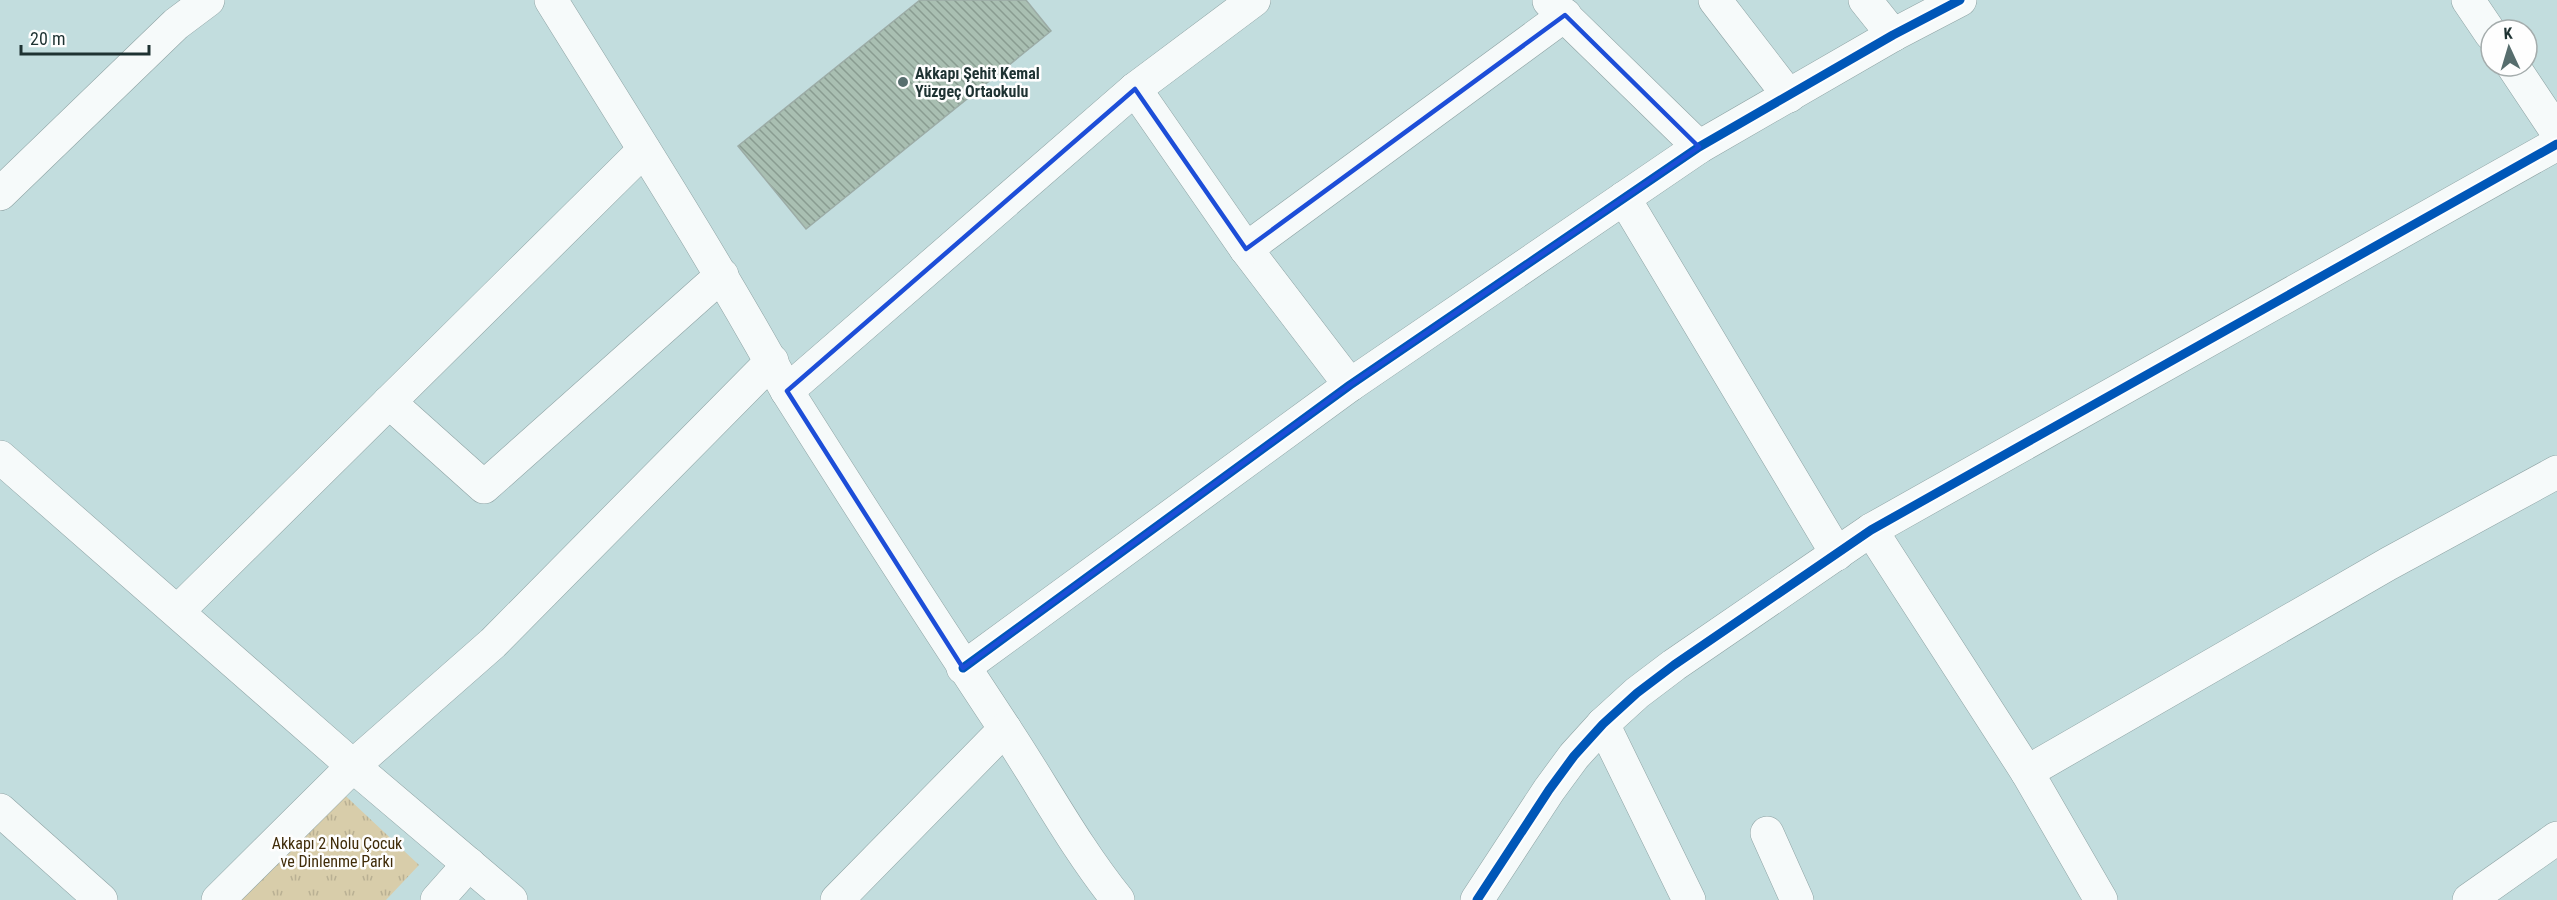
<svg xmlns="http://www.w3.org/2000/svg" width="2557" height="900" font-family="'Roboto Condensed',sans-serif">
	<defs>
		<pattern id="grass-tufts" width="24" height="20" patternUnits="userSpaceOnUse" patternTransform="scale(1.5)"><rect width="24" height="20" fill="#d8cdaa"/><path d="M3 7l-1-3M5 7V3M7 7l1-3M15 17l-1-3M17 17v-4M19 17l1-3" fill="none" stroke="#b9b093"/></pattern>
		<pattern id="building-back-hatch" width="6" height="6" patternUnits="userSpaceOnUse" patternTransform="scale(1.5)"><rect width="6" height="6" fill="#a9bfb2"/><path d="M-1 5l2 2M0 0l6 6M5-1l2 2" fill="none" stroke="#899c91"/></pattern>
	</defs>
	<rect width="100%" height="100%" fill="#c2ddde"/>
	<path fill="url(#grass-tufts)" d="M 334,785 L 419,865 L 386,900 L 226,900 Z"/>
	<path fill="url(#building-back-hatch)" stroke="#9caca6" stroke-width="1.5" d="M 920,0 L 1026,0 L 1051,31 L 806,229 L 738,146 Z"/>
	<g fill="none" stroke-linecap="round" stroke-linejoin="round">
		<g stroke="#8ea3a4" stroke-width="34">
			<g id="minor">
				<path d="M 551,0 C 631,129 714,258 787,391 C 859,505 931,617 1005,729 C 1043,786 1075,847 1118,900"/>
				<path d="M 1715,0 L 1789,96"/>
				<path d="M 1865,0 L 1893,35"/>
				<path d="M 2468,0 L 2491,34"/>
				<path d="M 1549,1 L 1699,147"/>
				<path d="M 2513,66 L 2557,132"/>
				<path d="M 1135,89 L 1246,249 L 1350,385"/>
				<path d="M 1624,198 L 1837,554"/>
				<path d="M 1246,249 L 1565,15"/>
				<path d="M 787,391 L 1135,89 L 1254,0"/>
				<path d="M 389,402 L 484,487 L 722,275"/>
				<path d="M 0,457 L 353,766 L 511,900"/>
				<path d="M 1871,530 L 2027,772"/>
				<path d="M 178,611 L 644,150"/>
				<path d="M 963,668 L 1350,385 L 1699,147 L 1893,35 L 1960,0"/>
				<path d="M 1603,724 L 1689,900"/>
				<path d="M 0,810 L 101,900"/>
				<path d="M 1767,833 L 1797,900"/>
				<path d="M 218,900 L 353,766 L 493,643 L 772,361"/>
				<path d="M 437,900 L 469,864"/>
				<path d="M 837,900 L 1005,729"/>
				<path d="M 1477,900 L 1549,790 L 1574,756 L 1603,724 L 1637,693 L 1674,665 L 1871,530 L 2557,144"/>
				<path d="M 2101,900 L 2027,772 L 2388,564 L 2557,472"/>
				<path d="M 2469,900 L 2557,838"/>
			</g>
		</g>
		<g stroke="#8ea3a4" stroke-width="34">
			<path id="major" d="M 0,194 L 176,24 L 208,0"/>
		</g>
		<use href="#minor" stroke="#f6fafa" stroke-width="33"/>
		<use href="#major" stroke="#f6fafa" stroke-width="33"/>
		<g stroke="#fefefe" stroke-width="13">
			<g id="cycleway">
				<path d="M 963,668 L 1350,385 L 1699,147 L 1893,35 L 1960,0"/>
				<path d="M 1477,900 L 1549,790 L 1574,756 L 1603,724 L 1637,693 L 1674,665 L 1871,530 L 2557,144"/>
			</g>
		</g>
		<use href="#cycleway" stroke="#0057b8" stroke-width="9"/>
	</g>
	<path fill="none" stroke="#1d4ed8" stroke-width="4.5" stroke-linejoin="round" d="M 1565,15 L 1699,147 L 1350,385 L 963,668 L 787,391 L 1135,89 L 1246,249 Z"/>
	<circle fill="#576e6e" stroke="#fefefe" stroke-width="2" cx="903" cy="82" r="6"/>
	<g text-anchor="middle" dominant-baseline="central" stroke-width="5" stroke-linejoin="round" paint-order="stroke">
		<g font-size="16" font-weight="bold" fill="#1e3232" stroke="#fefefe" text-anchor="start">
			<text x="915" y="73">Akkapı Şehit Kemal<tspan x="915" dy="18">Yüzgeç Ortaokulu</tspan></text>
		</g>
		<g font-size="16" fill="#402c09" stroke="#fefefe">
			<text x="337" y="843">Akkapı 2 Nolu Çocuk<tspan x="337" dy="18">ve Dinlenme Parkı</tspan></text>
		</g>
	</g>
	<g transform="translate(2509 48) rotate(356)"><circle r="28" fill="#fefefe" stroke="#a4acac" stroke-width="1.5"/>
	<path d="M0-4.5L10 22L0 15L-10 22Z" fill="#576e6e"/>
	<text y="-9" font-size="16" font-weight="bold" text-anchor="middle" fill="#1e3232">K</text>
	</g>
	<path d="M21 45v9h128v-9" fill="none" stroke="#1e3232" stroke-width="3"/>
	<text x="30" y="45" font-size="18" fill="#1e3232" stroke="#fefefe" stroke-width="4.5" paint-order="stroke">20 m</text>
</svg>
